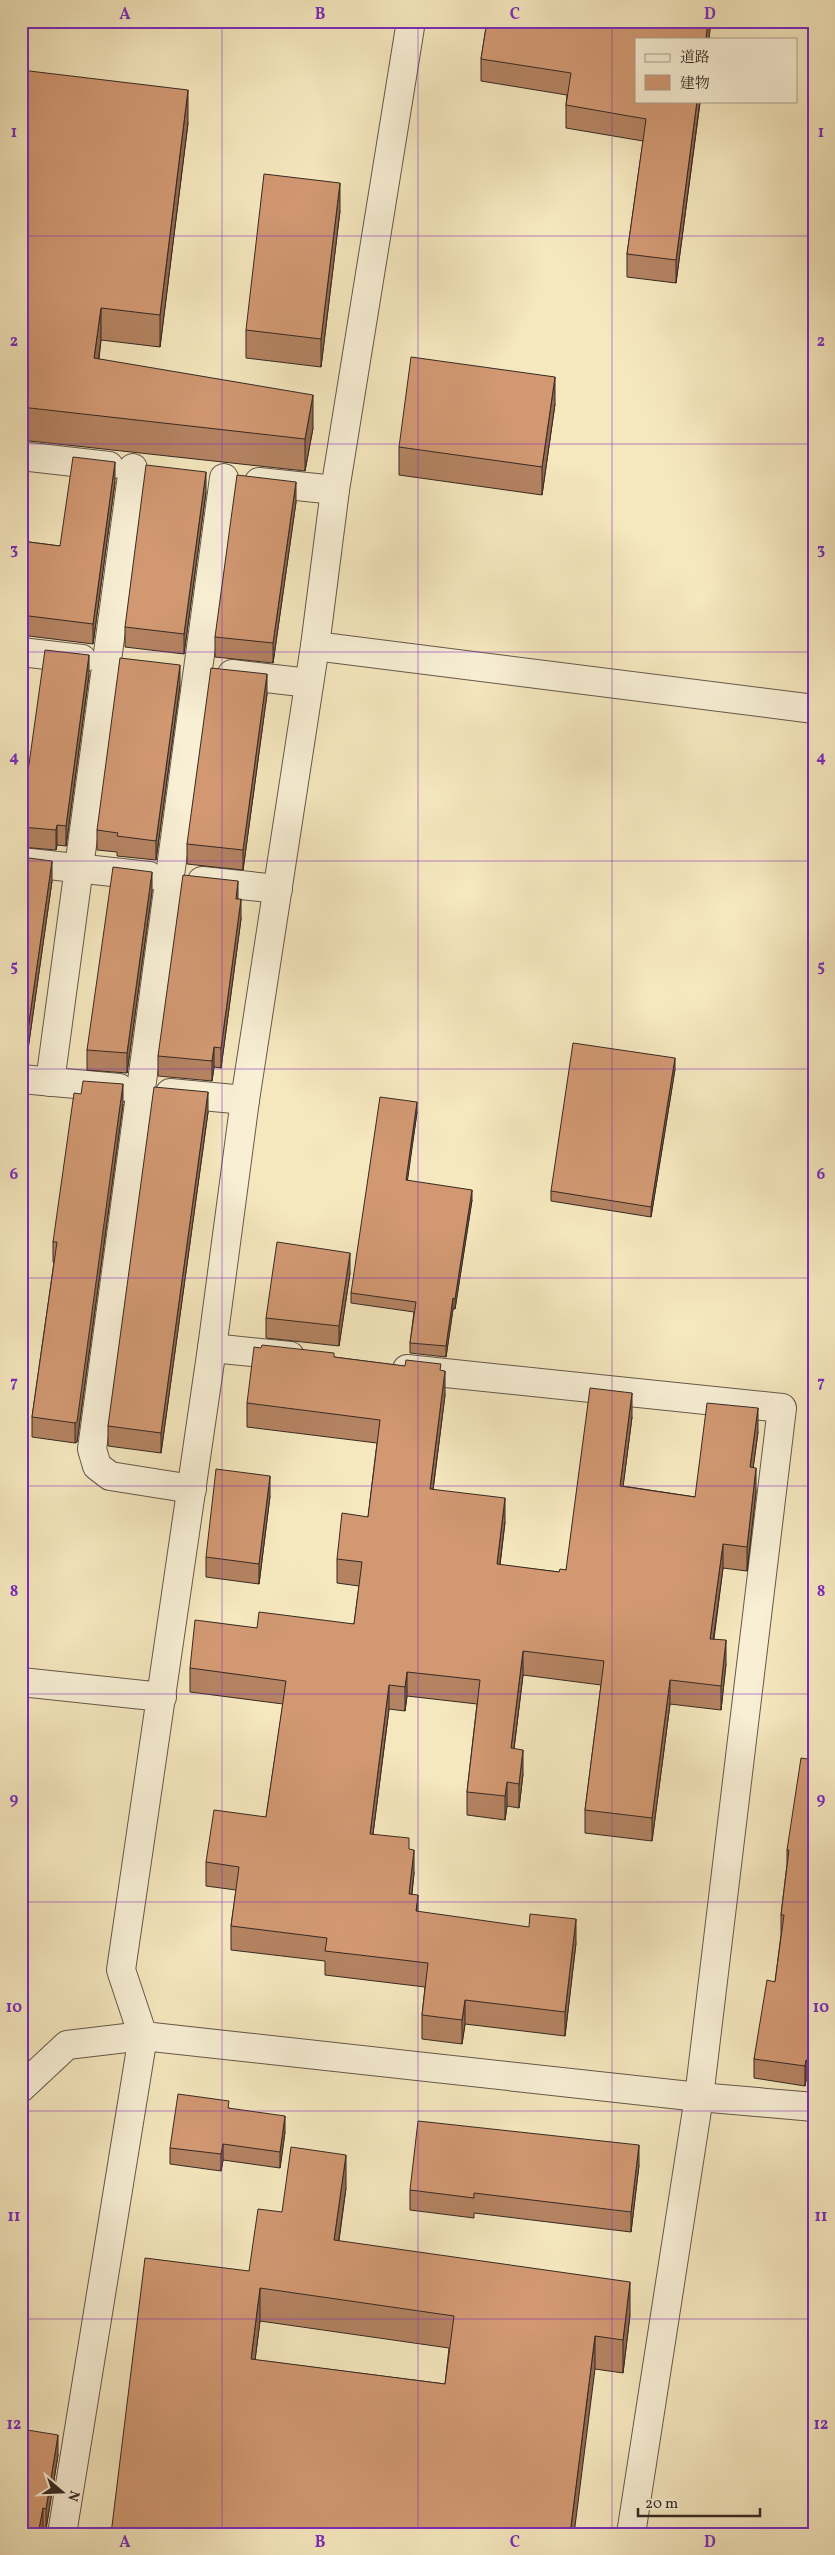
<svg xmlns="http://www.w3.org/2000/svg" width="835" height="2555" font-family="Vollkorn,'Noto Serif JP',serif">
	<rect width="100%" height="100%" fill="#f5e7be"/>
	<filter id="stains"><feTurbulence type="fractalNoise" baseFrequency=".004" numOctaves="4"/><feColorMatrix values="0 0 0 0 .2 0 0 0 0 .09 0 0 0 0 .02 0 0 0 .5 -.17"/></filter>
	<radialGradient id="worn" r=".72"><stop offset=".6" stop-color="#630" stop-opacity="0"/><stop offset="1" stop-color="#630" stop-opacity=".3"/></radialGradient>
	<g fill="none" stroke-linecap="round" stroke-linejoin="round">
		<g stroke="#66584a" stroke-width="30">
			<g id="minor">
				<path d="M 411,21 L 335,490 L 315,646 L 245,1100 L 212,1348 L 121,1970 L 143,2036 L 699,2097 L 814,2107"/>
				<path d="M 21,456 L 109,466"/>
				<path d="M 259,482 L 335,490"/>
				<path d="M 315,646 L 814,709"/>
				<path d="M 21,652 L 82,659"/>
				<path d="M 232,674 L 309,683"/>
				<path d="M 21,862 L 149,876"/>
				<path d="M 202,881 L 278,889"/>
				<path d="M 21,1079 L 119,1088"/>
				<path d="M 50,1082 L 133,468"/>
				<path d="M 170,1093 L 245,1100"/>
				<path d="M 212,1348 L 290,1356"/>
				<path d="M 407,1369 L 782,1408 L 699,2097 L 631,2534"/>
				<path d="M 192,1489 L 110,1476 L 97,1466 L 92,1449 L 224,478"/>
				<path d="M 21,1682 L 162,1697"/>
				<path d="M 21,2088 L 67,2045 L 143,2036 L 62,2534"/>
			</g>
		</g>
		<use href="#minor" stroke="#f8efd5" stroke-width="28"/>
	</g>
	<g fill="#b48362" stroke="#362923" fill-rule="evenodd">
		<path d="M 487,21 L 711,21 L 676,283 L 627,277 L 627,254 L 643,141 L 566,128 L 566,105 L 567,95 L 481,81 L 481,59 Z"/>
		<path d="M 21,70 L 188,123 L 160,347 L 101,340 L 99,359 L 313,428 L 305,471 L 21,440 Z"/>
		<path d="M 340,211 L 321,367 L 246,358 L 246,330 Z"/>
		<path d="M 555,404 L 542,495 L 399,475 L 399,447 Z"/>
		<path d="M 115,482 L 93,644 L 21,635 L 21,541 L 60,546 Z"/>
		<path d="M 206,492 L 184,654 L 125,647 L 125,627 Z"/>
		<path d="M 296,502 L 273,663 L 215,657 L 215,637 Z"/>
		<path d="M 89,675 L 66,846 L 57,845 L 56,850 L 21,847 L 21,821 Z"/>
		<path d="M 180,685 L 156,860 L 117,856 L 117,852 L 97,850 L 97,830 Z"/>
		<path d="M 267,694 L 243,870 L 187,864 L 187,844 Z"/>
		<path d="M 21,857 L 52,881 L 28,1049 L 21,1048 Z"/>
		<path d="M 152,891 L 127,1073 L 87,1070 L 87,1050 Z"/>
		<path d="M 238,899 L 241,919 L 221,1068 L 214,1067 L 212,1081 L 158,1076 L 158,1056 Z"/>
		<path d="M 675,1069 L 651,1217 L 551,1201 L 551,1191 Z"/>
		<path d="M 123,1104 L 77,1442 L 75,1443 L 32,1437 L 32,1417 L 54,1262 L 53,1262 L 53,1242 Z"/>
		<path d="M 208,1112 L 161,1453 L 108,1446 L 108,1426 Z"/>
		<path d="M 417,1112 L 407,1181 L 472,1200 L 455,1309 L 453,1309 L 446,1357 L 410,1353 L 410,1343 L 414,1312 L 351,1303 L 351,1293 Z"/>
		<path d="M 350,1273 L 339,1346 L 266,1338 L 266,1318 Z"/>
		<path d="M 334,1357 L 441,1371 L 445,1395 L 433,1490 L 505,1522 L 500,1565 L 559,1572 L 566,1570 L 632,1417 L 623,1486 L 695,1497 L 758,1432 L 753,1468 L 756,1492 L 747,1571 L 723,1568 L 714,1639 L 726,1664 L 721,1710 L 670,1704 L 652,1841 L 585,1833 L 585,1810 L 601,1685 L 523,1675 L 514,1749 L 523,1774 L 519,1808 L 507,1806 L 505,1820 L 467,1815 L 467,1792 L 477,1704 L 407,1696 L 405,1711 L 389,1709 L 373,1834 L 409,1849 L 414,1873 L 412,1894 L 418,1912 L 576,1943 L 565,2036 L 465,2024 L 462,2044 L 422,2039 L 422,2015 L 425,1987 L 325,1975 L 325,1961 L 231,1950 L 231,1926 L 236,1890 L 206,1886 L 206,1862 L 266,1817 L 283,1704 L 190,1692 L 190,1668 L 257,1628 L 354,1624 L 359,1586 L 337,1583 L 337,1559 L 368,1517 L 377,1443 L 247,1427 L 247,1403 Z"/>
		<path d="M 270,1496 L 259,1584 L 206,1577 L 206,1557 Z"/>
		<path d="M 814,1760 L 814,2081 L 806,2080 L 805,2086 L 754,2078 L 754,2059 L 775,1982 L 781,1935 L 781,1915 L 787,1864 L 787,1850 Z"/>
		<path d="M 229,2108 L 285,2132 L 280,2168 L 223,2160 L 221,2171 L 170,2164 L 170,2148 Z"/>
		<path d="M 639,2165 L 631,2232 L 474,2213 L 474,2218 L 410,2210 L 410,2190 Z"/>
		<path d="M 346,2188 L 339,2241 L 630,2315 L 623,2373 L 595,2369 L 111,2534 L 249,2271 L 282,2212 ZM 260,2321 L 449,2348 L 445,2384 L 255,2360 Z"/>
		<path d="M 58,2455 L 46,2529 L 43,2528 L 42,2534 L 21,2534 Z"/>
	</g>
	<g fill="#926a50" stroke="#362923">
		<path d="M 708,21 L 711,21 L 709,39 L 706,39 Z"/>
		<path d="M 188,90 L 188,123 L 160,347 L 160,315 Z"/>
		<path d="M 697,101 L 700,101 L 676,283 L 676,260 Z"/>
		<path d="M 340,183 L 340,211 L 321,367 L 321,339 Z"/>
		<path d="M 101,308 L 101,340 L 94,390 L 94,358 Z"/>
		<path d="M 555,377 L 555,404 L 542,495 L 542,467 Z"/>
		<path d="M 313,395 L 313,428 L 305,471 L 305,439 Z"/>
		<path d="M 115,462 L 115,482 L 93,644 L 93,624 Z"/>
		<path d="M 206,472 L 206,492 L 184,654 L 184,634 Z"/>
		<path d="M 296,482 L 296,502 L 273,663 L 273,643 Z"/>
		<path d="M 89,655 L 89,675 L 66,846 L 66,826 Z"/>
		<path d="M 180,665 L 180,685 L 156,860 L 156,841 Z"/>
		<path d="M 267,674 L 267,694 L 243,870 L 243,850 Z"/>
		<path d="M 57,825 L 57,845 L 56,850 L 56,830 Z"/>
		<path d="M 52,861 L 52,881 L 28,1049 L 28,1029 Z"/>
		<path d="M 152,872 L 152,891 L 127,1073 L 127,1053 Z"/>
		<path d="M 238,881 L 238,901 L 236,899 Z"/>
		<path d="M 241,899 L 241,919 L 221,1068 L 221,1048 Z"/>
		<path d="M 214,1047 L 214,1067 L 212,1081 L 212,1061 Z"/>
		<path d="M 675,1058 L 675,1069 L 651,1217 L 651,1207 Z"/>
		<path d="M 123,1084 L 123,1104 L 77,1442 L 75,1443 L 75,1423 Z"/>
		<path d="M 208,1092 L 208,1112 L 161,1453 L 161,1433 Z"/>
		<path d="M 417,1102 L 417,1112 L 406,1191 L 406,1180 Z"/>
		<path d="M 472,1190 L 472,1200 L 455,1309 L 455,1299 Z"/>
		<path d="M 350,1253 L 350,1273 L 339,1346 L 339,1326 Z"/>
		<path d="M 453,1298 L 453,1309 L 446,1357 L 446,1346 Z"/>
		<path d="M 445,1371 L 445,1395 L 430,1513 L 430,1489 Z"/>
		<path d="M 632,1393 L 632,1417 L 620,1510 L 620,1486 Z"/>
		<path d="M 758,1408 L 758,1432 L 750,1491 L 750,1467 Z"/>
		<path d="M 756,1468 L 756,1492 L 747,1571 L 747,1547 Z"/>
		<path d="M 270,1476 L 270,1496 L 259,1584 L 259,1564 Z"/>
		<path d="M 505,1498 L 505,1522 L 497,1588 L 497,1564 Z"/>
		<path d="M 723,1544 L 723,1568 L 710,1663 L 710,1639 Z"/>
		<path d="M 726,1640 L 726,1664 L 721,1710 L 721,1686 Z"/>
		<path d="M 523,1651 L 523,1675 L 511,1772 L 511,1748 Z"/>
		<path d="M 407,1672 L 407,1696 L 405,1711 L 405,1687 Z"/>
		<path d="M 670,1680 L 670,1704 L 652,1841 L 652,1818 Z"/>
		<path d="M 389,1685 L 389,1709 L 370,1857 L 370,1834 Z"/>
		<path d="M 523,1750 L 523,1774 L 519,1808 L 519,1784 Z"/>
		<path d="M 507,1782 L 507,1806 L 505,1820 L 505,1796 Z"/>
		<path d="M 414,1850 L 414,1873 L 409,1918 L 409,1894 Z"/>
		<path d="M 418,1895 L 418,1919 L 416,1911 Z"/>
		<path d="M 576,1919 L 576,1943 L 565,2036 L 565,2012 Z"/>
		<path d="M 465,2000 L 465,2024 L 462,2044 L 462,2020 Z"/>
		<path d="M 806,2060 L 806,2080 L 805,2086 L 805,2066 Z"/>
		<path d="M 285,2116 L 285,2132 L 280,2168 L 280,2152 Z"/>
		<path d="M 223,2144 L 223,2160 L 221,2171 L 221,2154 Z"/>
		<path d="M 639,2145 L 639,2165 L 631,2232 L 631,2212 Z"/>
		<path d="M 346,2155 L 346,2188 L 334,2273 L 334,2240 Z"/>
		<path d="M 630,2282 L 630,2315 L 623,2373 L 623,2340 Z"/>
		<path d="M 260,2288 L 260,2321 L 251,2392 L 251,2359 Z"/>
		<path d="M 595,2336 L 595,2369 L 574,2534 L 570,2534 Z"/>
		<path d="M 58,2435 L 58,2455 L 46,2529 L 46,2509 Z"/>
		<path d="M 43,2508 L 43,2528 L 42,2534 L 38,2534 Z"/>
	</g>
	<g fill="#d19872" stroke="#362923" fill-rule="evenodd">
		<path d="M 487,21 L 708,21 L 706,39 L 636,39 L 636,101 L 697,101 L 676,260 L 627,254 L 646,119 L 566,105 L 571,73 L 481,59 Z"/>
		<path d="M 21,70 L 188,90 L 160,315 L 101,308 L 94,358 L 313,395 L 305,439 L 21,407 Z"/>
		<path d="M 264,174 L 340,183 L 321,339 L 246,330 Z"/>
		<path d="M 411,357 L 555,377 L 542,467 L 399,447 Z"/>
		<path d="M 73,457 L 115,462 L 93,624 L 21,615 L 21,541 L 60,546 Z"/>
		<path d="M 146,465 L 206,472 L 184,634 L 125,627 Z"/>
		<path d="M 237,475 L 296,482 L 273,643 L 215,637 Z"/>
		<path d="M 45,650 L 89,655 L 66,826 L 57,825 L 56,830 L 21,827 L 21,821 Z"/>
		<path d="M 120,658 L 180,665 L 156,841 L 117,836 L 118,833 L 97,830 Z"/>
		<path d="M 211,668 L 267,674 L 243,850 L 187,844 Z"/>
		<path d="M 21,857 L 52,861 L 28,1029 L 21,1028 Z"/>
		<path d="M 113,867 L 152,872 L 127,1053 L 87,1050 Z"/>
		<path d="M 183,875 L 238,881 L 236,899 L 241,899 L 221,1048 L 214,1047 L 212,1061 L 158,1056 Z"/>
		<path d="M 573,1043 L 675,1058 L 651,1207 L 551,1191 Z"/>
		<path d="M 83,1081 L 123,1084 L 77,1422 L 75,1423 L 32,1417 L 57,1242 L 53,1242 L 74,1093 L 81,1094 Z"/>
		<path d="M 154,1087 L 208,1092 L 161,1433 L 108,1426 Z"/>
		<path d="M 380,1097 L 417,1102 L 406,1180 L 472,1190 L 455,1299 L 453,1298 L 446,1346 L 410,1343 L 416,1302 L 351,1293 Z"/>
		<path d="M 277,1242 L 350,1253 L 339,1326 L 266,1318 Z"/>
		<path d="M 262,1345 L 334,1353 L 334,1357 L 405,1366 L 406,1360 L 441,1364 L 440,1370 L 445,1371 L 430,1489 L 505,1498 L 497,1564 L 559,1572 L 560,1569 L 566,1570 L 590,1388 L 632,1393 L 620,1486 L 695,1497 L 707,1403 L 758,1408 L 750,1467 L 756,1468 L 747,1547 L 723,1544 L 710,1639 L 726,1640 L 721,1686 L 670,1680 L 652,1818 L 585,1810 L 604,1661 L 523,1651 L 511,1748 L 523,1750 L 519,1784 L 507,1782 L 505,1796 L 467,1792 L 480,1680 L 407,1672 L 405,1687 L 389,1685 L 370,1834 L 409,1838 L 409,1849 L 414,1850 L 409,1894 L 418,1895 L 416,1911 L 529,1927 L 530,1914 L 576,1919 L 565,2012 L 465,2000 L 462,2020 L 422,2015 L 428,1963 L 325,1951 L 327,1938 L 231,1926 L 239,1867 L 206,1862 L 214,1810 L 266,1817 L 286,1681 L 190,1668 L 195,1620 L 257,1628 L 259,1612 L 354,1624 L 362,1562 L 337,1559 L 342,1513 L 368,1517 L 380,1420 L 247,1403 L 254,1347 L 261,1348 Z"/>
		<path d="M 216,1469 L 270,1476 L 259,1564 L 206,1557 Z"/>
		<path d="M 801,1758 L 814,1760 L 814,2061 L 806,2060 L 805,2066 L 754,2059 L 767,1980 L 775,1982 L 784,1915 L 781,1915 L 789,1850 L 787,1850 Z"/>
		<path d="M 178,2094 L 229,2101 L 228,2108 L 285,2116 L 280,2152 L 223,2144 L 221,2154 L 170,2148 Z"/>
		<path d="M 418,2121 L 639,2145 L 631,2212 L 474,2193 L 474,2198 L 410,2190 Z"/>
		<path d="M 291,2147 L 346,2155 L 334,2240 L 630,2282 L 623,2340 L 595,2336 L 570,2534 L 111,2534 L 145,2258 L 249,2271 L 258,2209 L 282,2212 ZM 260,2288 L 454,2316 L 445,2384 L 251,2359 Z"/>
		<path d="M 21,2429 L 58,2435 L 46,2509 L 43,2508 L 38,2534 L 21,2534 Z"/>
	</g>
	<path fill="none" stroke="#7b2cbf" stroke-width="1" stroke-opacity="0.55" d="M 222,21 L 222,2534M 418,21 L 418,2534M 612,21 L 612,2534M 21,236 L 814,236M 21,444 L 814,444M 21,652 L 814,652M 21,861 L 814,861M 21,1069 L 814,1069M 21,1278 L 814,1278M 21,1486 L 814,1486M 21,1694 L 814,1694M 21,1902 L 814,1902M 21,2111 L 814,2111M 21,2319 L 814,2319"/>
	<rect width="835" height="2555" fill="none" stroke="#f5e7be" stroke-width="55"/>
	<rect x="635" y="38" width="162" height="65" fill="#f8efd5" stroke="#aaa08e"/>
	<rect x="645" y="54" width="25" height="8" fill="#f8efd5" stroke="#aaa08e"/>
	<text x="680" y="62" font-size="15" fill="#362923">道路</text>
	<rect x="645" y="75" width="25" height="15" fill="#d19872" stroke="#aaa08e"/>
	<text x="680" y="88" font-size="15" fill="#362923">建物</text>
	<g transform="translate(62 2492) rotate(109)" stroke="#f8efd5" stroke-width="4" paint-order="stroke">
	<path d="M0-4L9 19L0 12L-9 19Z" fill="#362923"/>
	<text y="-8" font-size="14" font-weight="bold" text-anchor="middle" fill="#362923">N</text>
	</g>
	<path d="M638 2508v8h122v-8" fill="none" stroke="#362923" stroke-width="2.5"/>
	<text x="645" y="2508" font-size="15" fill="#362923" stroke="#f8efd5" stroke-width="4" paint-order="stroke">20 m</text>
	<rect x="28" y="28" width="780" height="2500" fill="none" stroke="#7b2cbf" stroke-width="2"/>
	<g font-size="16" text-anchor="middle" font-weight="bold" fill="#7b2cbf">
		<text x="125" y="19">A</text>
		<text x="320" y="19">B</text>
		<text x="515" y="19">C</text>
		<text x="710" y="19">D</text>
		<text x="14" y="137">1</text>
		<text x="821" y="137">1</text>
		<text x="14" y="346">2</text>
		<text x="821" y="346">2</text>
		<text x="14" y="554">3</text>
		<text x="821" y="554">3</text>
		<text x="14" y="762">4</text>
		<text x="821" y="762">4</text>
		<text x="14" y="971">5</text>
		<text x="821" y="971">5</text>
		<text x="14" y="1179">6</text>
		<text x="821" y="1179">6</text>
		<text x="14" y="1387">7</text>
		<text x="821" y="1387">7</text>
		<text x="14" y="1596">8</text>
		<text x="821" y="1596">8</text>
		<text x="14" y="1804">9</text>
		<text x="821" y="1804">9</text>
		<text x="14" y="2012">10</text>
		<text x="821" y="2012">10</text>
		<text x="14" y="2221">11</text>
		<text x="821" y="2221">11</text>
		<text x="14" y="2429">12</text>
		<text x="821" y="2429">12</text>
		<text x="125" y="2547">A</text>
		<text x="320" y="2547">B</text>
		<text x="515" y="2547">C</text>
		<text x="710" y="2547">D</text>
	</g>
	<rect width="100%" height="100%" filter="url(#stains)"/>
	<rect width="100%" height="100%" fill="url(#worn)"/>
</svg>
